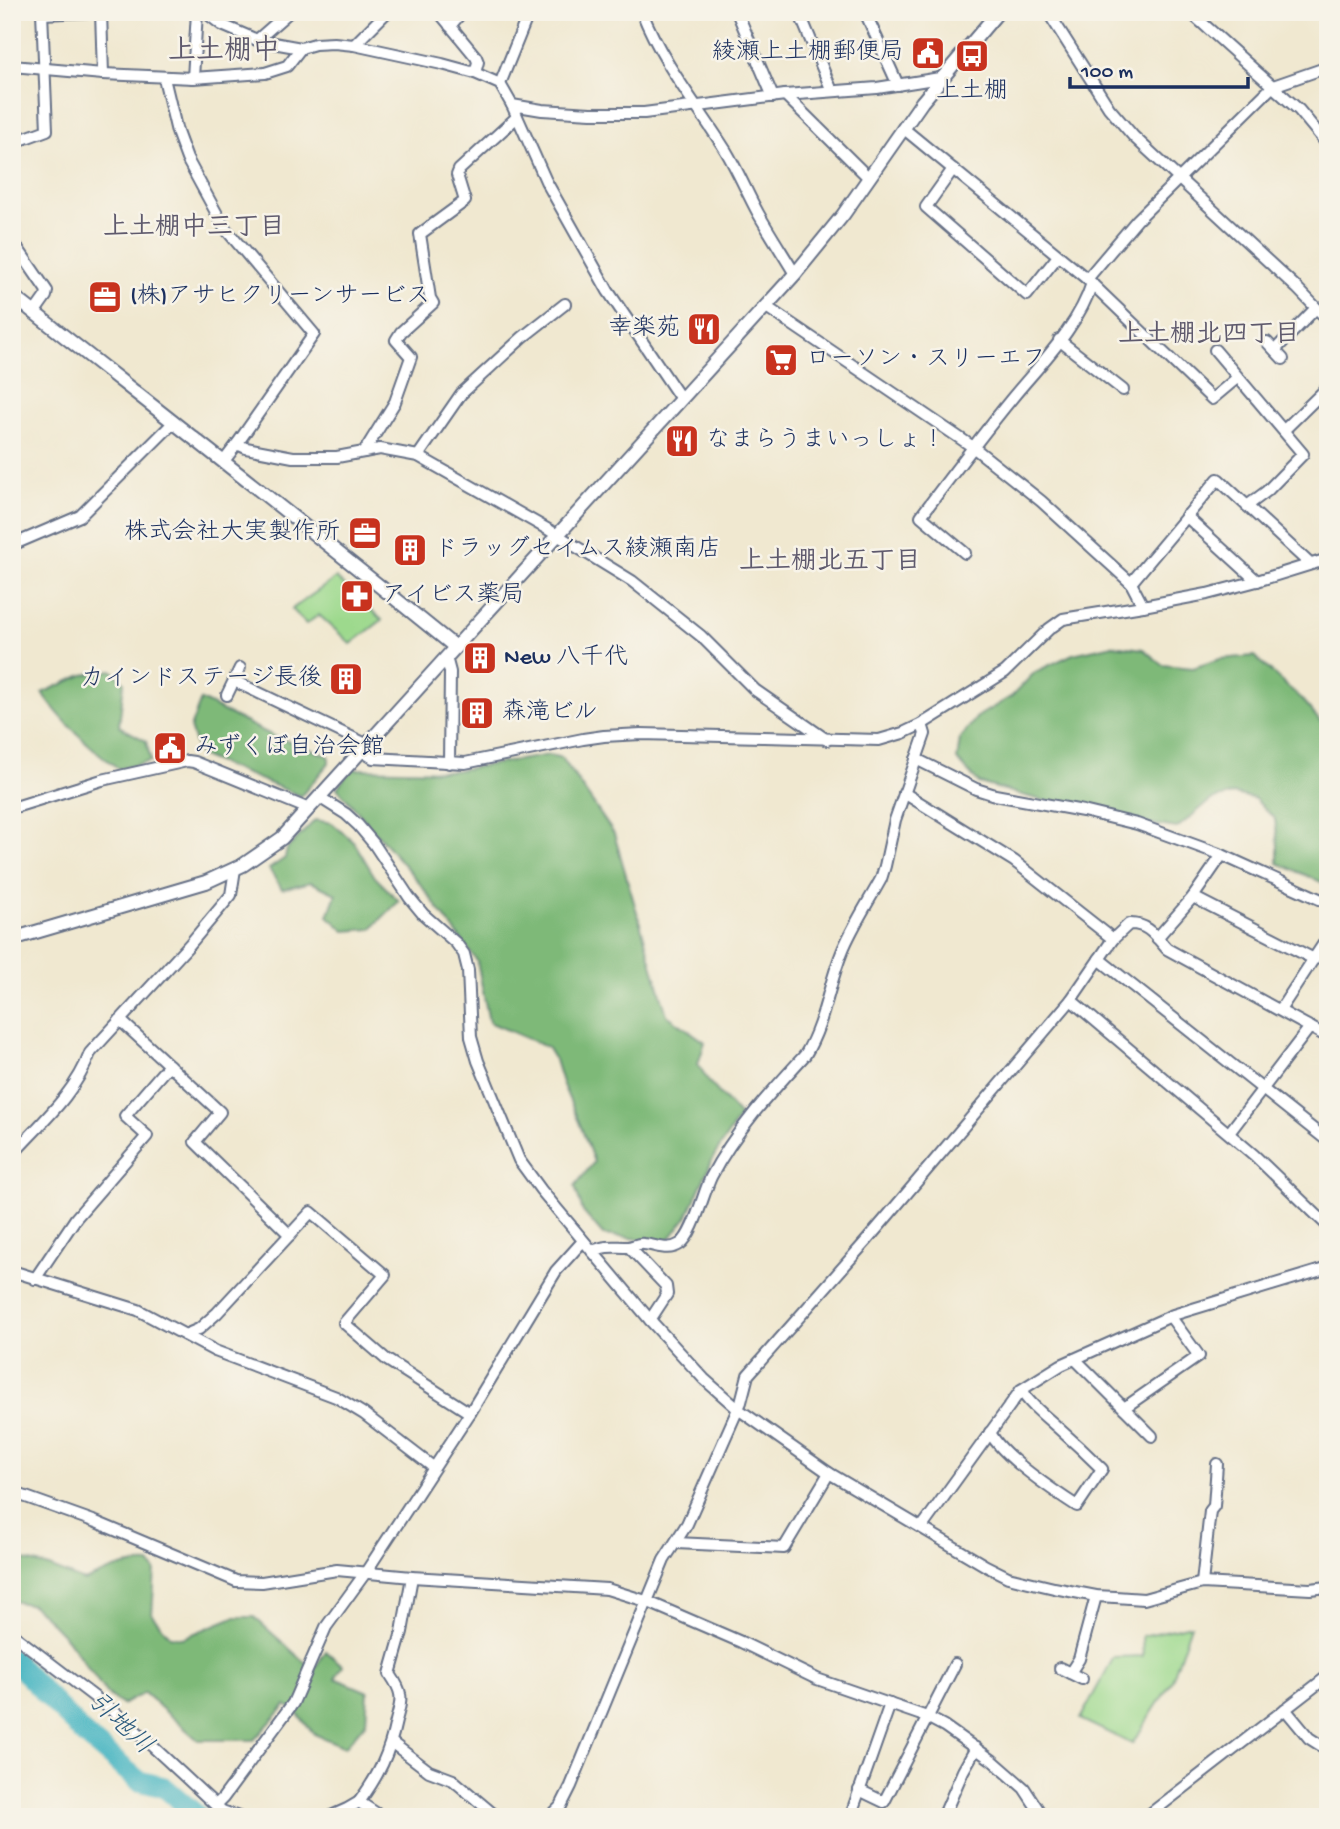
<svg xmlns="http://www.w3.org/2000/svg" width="1340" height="1829" font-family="'Gochi Hand','Klee One',sans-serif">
	<rect width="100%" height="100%" fill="#f7f3e8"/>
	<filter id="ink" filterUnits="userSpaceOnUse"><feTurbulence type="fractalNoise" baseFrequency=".0143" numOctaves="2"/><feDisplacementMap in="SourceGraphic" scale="14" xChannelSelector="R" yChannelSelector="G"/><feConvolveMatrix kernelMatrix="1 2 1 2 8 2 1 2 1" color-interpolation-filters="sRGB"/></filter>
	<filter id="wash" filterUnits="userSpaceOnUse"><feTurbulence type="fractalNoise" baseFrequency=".00686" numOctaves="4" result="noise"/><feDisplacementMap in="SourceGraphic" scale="28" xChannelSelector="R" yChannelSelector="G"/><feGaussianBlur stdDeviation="1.57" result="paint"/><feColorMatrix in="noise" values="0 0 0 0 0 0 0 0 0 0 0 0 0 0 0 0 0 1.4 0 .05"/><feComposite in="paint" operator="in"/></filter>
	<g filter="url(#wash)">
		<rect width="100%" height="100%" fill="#f0e8d0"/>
		<g fill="#9dd98d" stroke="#5c8476" stroke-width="2">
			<path d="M 336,578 L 382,620 L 351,644 L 319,615 L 306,624 L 292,609 Z"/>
			<path d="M 1191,1625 L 1171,1683 L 1132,1744 L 1080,1719 L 1114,1657 L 1143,1656 L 1142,1636 Z"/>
		</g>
		<g fill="#7eb978" stroke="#4c746b" stroke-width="2">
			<path d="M 1113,645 L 1143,649 L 1163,665 L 1193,668 L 1220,659 L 1254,656 L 1301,699 L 1320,721 L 1328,724 L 1328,885 L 1278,863 L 1278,844 L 1275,819 L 1255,799 L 1234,794 L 1211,800 L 1177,828 L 1139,822 L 1033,798 L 979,783 L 957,760 L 960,739 L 977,717 L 1012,696 L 1035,672 L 1073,654 Z"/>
			<path d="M 112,670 L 124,682 L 119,726 L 146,741 L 151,761 L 119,769 C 90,748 63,722 42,693 L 83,675 Z"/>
			<path d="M 201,700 L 273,736 L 329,756 L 329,763 L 301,796 L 199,755 L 190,728 Z"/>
			<path d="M 549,755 L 562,758 L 614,834 L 667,1015 L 705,1042 L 698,1064 L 709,1082 L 740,1116 L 714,1156 L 687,1217 L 667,1242 L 603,1235 L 583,1212 L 575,1186 L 594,1162 L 579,1122 L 562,1083 L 555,1060 L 547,1047 L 489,1022 L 477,961 L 417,880 L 337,788 L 352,769 L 452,771 Z"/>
			<path d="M 315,820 L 332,823 L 354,842 L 375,877 L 399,901 L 371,929 L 345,931 L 328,916 L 336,894 L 311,882 L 282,889 L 269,869 L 285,858 L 287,849 Z"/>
			<path d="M 12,1539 L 16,1543 L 16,1558 L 49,1567 L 84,1581 C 106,1572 127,1562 150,1564 L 155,1570 L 152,1615 L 170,1636 L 183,1638 L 234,1617 L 254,1617 L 301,1659 L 314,1669 L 326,1651 L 343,1666 L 335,1678 L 368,1692 L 366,1722 L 345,1747 L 314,1734 L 297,1713 L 286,1705 L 254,1740 L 198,1740 L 144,1693 L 122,1705 L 107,1694 L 67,1639 L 46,1617 L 32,1605 L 12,1601 Z"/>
		</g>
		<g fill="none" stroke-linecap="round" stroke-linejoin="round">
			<path stroke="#48b6c2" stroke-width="21" d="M 12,1659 L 86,1736 L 139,1781 L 164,1787 L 199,1817"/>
		</g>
	</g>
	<g filter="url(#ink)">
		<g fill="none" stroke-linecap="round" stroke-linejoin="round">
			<g stroke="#667086" stroke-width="14">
				<g id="minor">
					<path d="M 101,12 L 103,74"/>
					<path d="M 205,12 L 222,25 L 257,40 L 301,48 L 315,44 L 334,43 L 354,45 L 442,64 L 475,73 L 500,84 L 512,105 L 546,181 L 608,291 L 681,399"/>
					<path d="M 439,12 L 476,57 L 478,62 L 475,73"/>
					<path d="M 642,12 C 662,63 697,105 726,151 C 738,171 747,193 758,213 C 770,234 783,254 795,274"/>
					<path d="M 737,12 L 773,97"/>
					<path d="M 799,12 L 832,91"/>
					<path d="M 865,12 L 898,85"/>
					<path d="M 1048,12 L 1109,108 L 1134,137 L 1297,288 L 1328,320"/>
					<path d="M 1190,12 L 1299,110 L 1328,145"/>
					<path d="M 42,14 L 90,12"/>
					<path d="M 450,26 L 462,12"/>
					<path d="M 257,40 L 289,12"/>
					<path d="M 354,45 L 387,12"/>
					<path d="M 12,66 L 103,74 L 193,78 L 265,73 L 287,66 L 301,48"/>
					<path d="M 164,78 L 177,132 L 187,159 L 224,227 L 314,334 L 237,444"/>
					<path d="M 193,78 L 197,12"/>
					<path d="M 500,84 L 529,12"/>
					<path d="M 785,95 L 869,178"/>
					<path d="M 512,105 L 542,110 L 591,113 L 644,113 L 785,95 L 877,88 L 940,78"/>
					<path d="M 903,128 L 1087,279 L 1212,399 L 1237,378"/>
					<path d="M 20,140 L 47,130 L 42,12"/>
					<path d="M 953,169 L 926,207 L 1027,295 L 1058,256"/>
					<path d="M 12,240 L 47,291 L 46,296 L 34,313"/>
					<path d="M 1087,279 L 1137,220 L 1273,86 L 1328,67"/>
					<path d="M 765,306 L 973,447 L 1041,501 L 1131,583 L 1143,606"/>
					<path d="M 1059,340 L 1123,390"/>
					<path d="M 1267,342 L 1283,359"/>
					<path d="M 1215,350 L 1303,454 L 1267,491 L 1247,506"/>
					<path d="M 1275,350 L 1316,308"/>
					<path d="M 1284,430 L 1328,387"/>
					<path d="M 364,452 L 395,402 L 411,357 L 396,340 L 401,332 L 433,303 L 430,298 L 420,234 L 465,201 L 457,175 L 459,170 L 517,117"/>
					<path d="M 418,456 L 461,394 L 523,337 L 565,304"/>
					<path d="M 224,461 L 237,444 L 246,448 L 293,457 L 337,457 L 380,449 L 418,456 L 549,530 L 632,581 L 701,636 L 755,690 L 827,740"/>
					<path d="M 1327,487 L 1328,488"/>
					<path d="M 1186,516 L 1257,581"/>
					<path d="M 12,545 L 80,516 L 173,423"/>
					<path d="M 965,553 L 921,516 C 951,476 981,436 1013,397 C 1041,363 1079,326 1092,283"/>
					<path d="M 1131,583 L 1218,479 L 1310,564"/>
					<path d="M 446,657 L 450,672 L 449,763"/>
					<path d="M 234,681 L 366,744"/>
					<path d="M 227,695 L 240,668"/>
					<path d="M 360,750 L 373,758 L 465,763 L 583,739 L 604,736 L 641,734 L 879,740 L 903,733 L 922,724 L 1005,672 L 1049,629 L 1063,619 L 1143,606 L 1207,594 L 1257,581 L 1328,559"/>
					<path d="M 916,759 L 976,789 L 995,795 L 1083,811 L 1137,824 L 1222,855 L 1328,903"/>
					<path d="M 904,793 L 1014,861 L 1113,939"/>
					<path d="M 319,797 L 346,814 L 358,825 L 374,844 L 409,897 L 423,914 L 456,943 L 464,954 L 468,970 L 471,1037 L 478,1061 L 519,1160 L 541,1190 L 650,1320 L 704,1379 L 738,1409 L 829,1473 L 986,1566 L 1008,1577 L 1054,1588 L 1096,1596 L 1115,1597 L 1144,1599 L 1202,1583 L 1310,1589 L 1328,1587"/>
					<path d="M 12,808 L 102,780 L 187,761 L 194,762 L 309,809"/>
					<path d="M 1193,897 L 1314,959"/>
					<path d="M 1157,938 L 1193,897 L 1222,855"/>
					<path d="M 1099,959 L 1328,1141"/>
					<path d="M 1071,1000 L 1254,1155 L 1328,1226"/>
					<path d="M 1280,1010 L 1328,937"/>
					<path d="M 120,1020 L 220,1112 L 195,1142 L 290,1235"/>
					<path d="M 1229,1133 L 1310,1027"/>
					<path d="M 12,1155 C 40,1124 76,1093 90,1053 L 190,944 L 231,895 L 235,869"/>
					<path d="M 629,1247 L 666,1286 L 667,1294 L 650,1320"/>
					<path d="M 592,1251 C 609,1245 611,1247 628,1247 C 634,1246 638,1243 644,1244 C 656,1245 668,1252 680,1244 C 693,1236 703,1194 711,1177 C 734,1132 771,1092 805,1055 C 825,1022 828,986 842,952 C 852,927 868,903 881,879 L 885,866 L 895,820 L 925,734 L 922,724"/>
					<path d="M 12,1271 L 138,1310 L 215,1351 L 336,1397 L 364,1414 L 433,1467"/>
					<path d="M 35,1279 L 76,1218 L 147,1136 L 125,1116 L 169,1065"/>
					<path d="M 185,1335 L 199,1329 L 217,1313 L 311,1212 L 385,1275 L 344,1323 L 387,1360 L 470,1413"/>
					<path d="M 1075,1359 L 1152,1436"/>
					<path d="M 1124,1408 L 1199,1356 L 1170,1316"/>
					<path d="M 990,1432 C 1001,1456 1054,1491 1077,1506 L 1102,1469 C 1087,1454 1072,1440 1056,1426 C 1044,1415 1029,1404 1021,1390"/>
					<path d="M 12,1492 L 96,1522 L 236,1581 L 262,1582 L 337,1570 L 412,1577 L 607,1589 L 646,1601 L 741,1642 L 817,1679 L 927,1717 L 944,1726 L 992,1760 L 1024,1788 L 1043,1817"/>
					<path d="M 922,1527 L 1021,1390 L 1061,1365 L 1173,1315 L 1328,1268"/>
					<path d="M 676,1543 L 784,1548 L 829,1473"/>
					<path d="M 1202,1583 L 1210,1511 L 1214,1506 L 1217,1464"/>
					<path d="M 12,1634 L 122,1718 L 222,1811 L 239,1817"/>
					<path d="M 1060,1668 L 1082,1679"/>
					<path d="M 1070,1673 L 1079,1659 L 1096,1596"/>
					<path d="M 1285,1709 L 1309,1738 L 1328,1750"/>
					<path d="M 391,1742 L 429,1771 L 453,1780 L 497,1817"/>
					<path d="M 859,1790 L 884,1802 L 955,1664"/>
					<path d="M 359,1802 C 379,1775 389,1754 396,1721 C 398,1712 402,1703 400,1694 C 399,1687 394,1680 390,1674 L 402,1632 L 412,1577"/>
					<path d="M 216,1805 L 223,1798 L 293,1703 L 326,1627 L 366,1572 L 470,1413 L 556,1271 L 583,1241"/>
					<path d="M 329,1817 L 347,1809 L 359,1802 L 382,1817"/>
					<path d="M 550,1817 L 561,1806 L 571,1786 L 664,1560 L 687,1524 L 741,1402 L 748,1375 L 868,1239 L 1071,1000 L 1113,939 L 1129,924 C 1148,923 1156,937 1167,949 L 1328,1037"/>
					<path d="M 850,1817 L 890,1704"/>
					<path d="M 943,1817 L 963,1771 L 976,1748"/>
					<path d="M 1146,1817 L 1328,1676"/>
				</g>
			</g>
			<g stroke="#667086" stroke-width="16">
				<g id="tertiary">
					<path d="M 12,295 C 160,412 309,528 455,647"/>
					<path d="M 12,939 L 206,882 L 243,865 L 282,838 L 795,274 L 843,215 L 922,102 L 998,12"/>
				</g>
			</g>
			<use href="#minor" stroke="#fff" stroke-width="10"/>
			<use href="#tertiary" stroke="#fff" stroke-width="12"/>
		</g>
	</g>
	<defs>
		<g id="civic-square" transform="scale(1.75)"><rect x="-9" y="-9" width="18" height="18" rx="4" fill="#c8321e" stroke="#f7f3e8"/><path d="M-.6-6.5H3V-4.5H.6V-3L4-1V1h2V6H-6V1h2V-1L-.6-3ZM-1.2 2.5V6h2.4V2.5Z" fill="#fff"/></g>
		<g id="bus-square" transform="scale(1.75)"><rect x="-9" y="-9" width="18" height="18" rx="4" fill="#c8321e" stroke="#f7f3e8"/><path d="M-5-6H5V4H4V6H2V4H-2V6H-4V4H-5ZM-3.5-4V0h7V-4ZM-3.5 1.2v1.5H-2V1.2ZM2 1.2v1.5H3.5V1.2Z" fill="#fff"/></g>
		<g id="office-square" transform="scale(1.75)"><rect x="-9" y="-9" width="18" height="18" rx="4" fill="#c8321e" stroke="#f7f3e8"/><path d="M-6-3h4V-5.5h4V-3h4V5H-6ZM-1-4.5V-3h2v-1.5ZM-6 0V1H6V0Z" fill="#fff"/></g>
		<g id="restaurant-square" transform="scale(1.75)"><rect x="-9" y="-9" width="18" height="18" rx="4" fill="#c8321e" stroke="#f7f3e8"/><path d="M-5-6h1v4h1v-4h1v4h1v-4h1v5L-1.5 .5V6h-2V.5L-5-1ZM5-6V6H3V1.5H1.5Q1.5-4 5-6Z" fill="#fff"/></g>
		<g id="supermarket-square" transform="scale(1.75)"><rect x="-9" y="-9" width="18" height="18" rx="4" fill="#c8321e" stroke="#f7f3e8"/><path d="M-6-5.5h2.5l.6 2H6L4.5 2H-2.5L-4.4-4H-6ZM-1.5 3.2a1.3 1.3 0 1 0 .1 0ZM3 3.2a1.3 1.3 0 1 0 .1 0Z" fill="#fff"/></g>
		<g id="building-square" transform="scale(1.75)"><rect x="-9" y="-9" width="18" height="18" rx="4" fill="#c8321e" stroke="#f7f3e8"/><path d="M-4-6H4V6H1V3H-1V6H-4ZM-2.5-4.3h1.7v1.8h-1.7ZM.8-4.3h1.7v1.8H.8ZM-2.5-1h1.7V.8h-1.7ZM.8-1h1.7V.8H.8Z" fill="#fff"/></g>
		<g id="pharmacy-square" transform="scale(1.75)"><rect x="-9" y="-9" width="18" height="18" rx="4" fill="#c8321e" stroke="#f7f3e8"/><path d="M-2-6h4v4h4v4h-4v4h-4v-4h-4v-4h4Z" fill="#fff"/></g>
	</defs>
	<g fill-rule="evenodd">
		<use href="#civic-square" x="928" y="53"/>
		<use href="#bus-square" x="972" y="56"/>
		<use href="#office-square" x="105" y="297"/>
		<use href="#restaurant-square" x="704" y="329"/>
		<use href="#supermarket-square" x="781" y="360"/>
		<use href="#restaurant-square" x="682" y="441"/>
		<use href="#office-square" x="365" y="533"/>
		<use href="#building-square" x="410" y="550"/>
		<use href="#pharmacy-square" x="357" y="596"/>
		<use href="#building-square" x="480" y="658"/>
		<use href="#building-square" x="346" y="679"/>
		<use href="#building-square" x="477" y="713"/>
		<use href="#civic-square" x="170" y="748"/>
	</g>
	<g text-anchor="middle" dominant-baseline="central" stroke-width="5" stroke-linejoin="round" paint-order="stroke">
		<g font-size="24" fill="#1b2f5e" stroke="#f7f3e8" text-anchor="start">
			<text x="904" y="53" text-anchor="end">綾瀬上土棚郵便局</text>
			<text x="972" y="92" text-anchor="middle">上土棚</text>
			<text x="130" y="297">(株)アサヒクリーンサービス</text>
			<text x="680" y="329" text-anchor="end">幸楽苑</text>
			<text x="806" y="360">ローソン・スリーエフ</text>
			<text x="706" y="441">なまらうまいっしょ！</text>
			<text x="340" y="533" text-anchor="end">株式会社大実製作所</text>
			<text x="434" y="550">ドラッグセイムス綾瀬南店</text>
			<text x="382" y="596">アイビス薬局</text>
			<text x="504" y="658">New 八千代</text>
			<text x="322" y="679" text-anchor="end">カインドステージ長後</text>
			<text x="502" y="713">森滝ビル</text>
			<text x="194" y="748">みずくぼ自治会館</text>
		</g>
		<g font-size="26" font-weight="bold" fill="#5f5a6d" stroke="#f7f3e8">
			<text x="194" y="229">上土棚中三丁目</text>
			<text x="1209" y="336">上土棚北四丁目</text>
			<text x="830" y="563">上土棚北五丁目</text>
		</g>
		<g font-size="26" font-style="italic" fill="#28587c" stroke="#f7f3e8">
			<text transform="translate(119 1725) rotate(43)">引地川</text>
		</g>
		<g font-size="28" font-weight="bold" fill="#5f5a6d" stroke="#f7f3e8">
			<text x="224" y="52">上土棚中</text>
		</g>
	</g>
	<rect width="1340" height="1829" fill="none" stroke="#f7f3e8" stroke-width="42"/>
	<path d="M1070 77v10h178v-10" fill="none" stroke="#1b2f5e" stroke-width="3.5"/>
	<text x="1081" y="77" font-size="21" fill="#1b2f5e" stroke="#f7f3e8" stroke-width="5" paint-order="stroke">100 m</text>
</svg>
